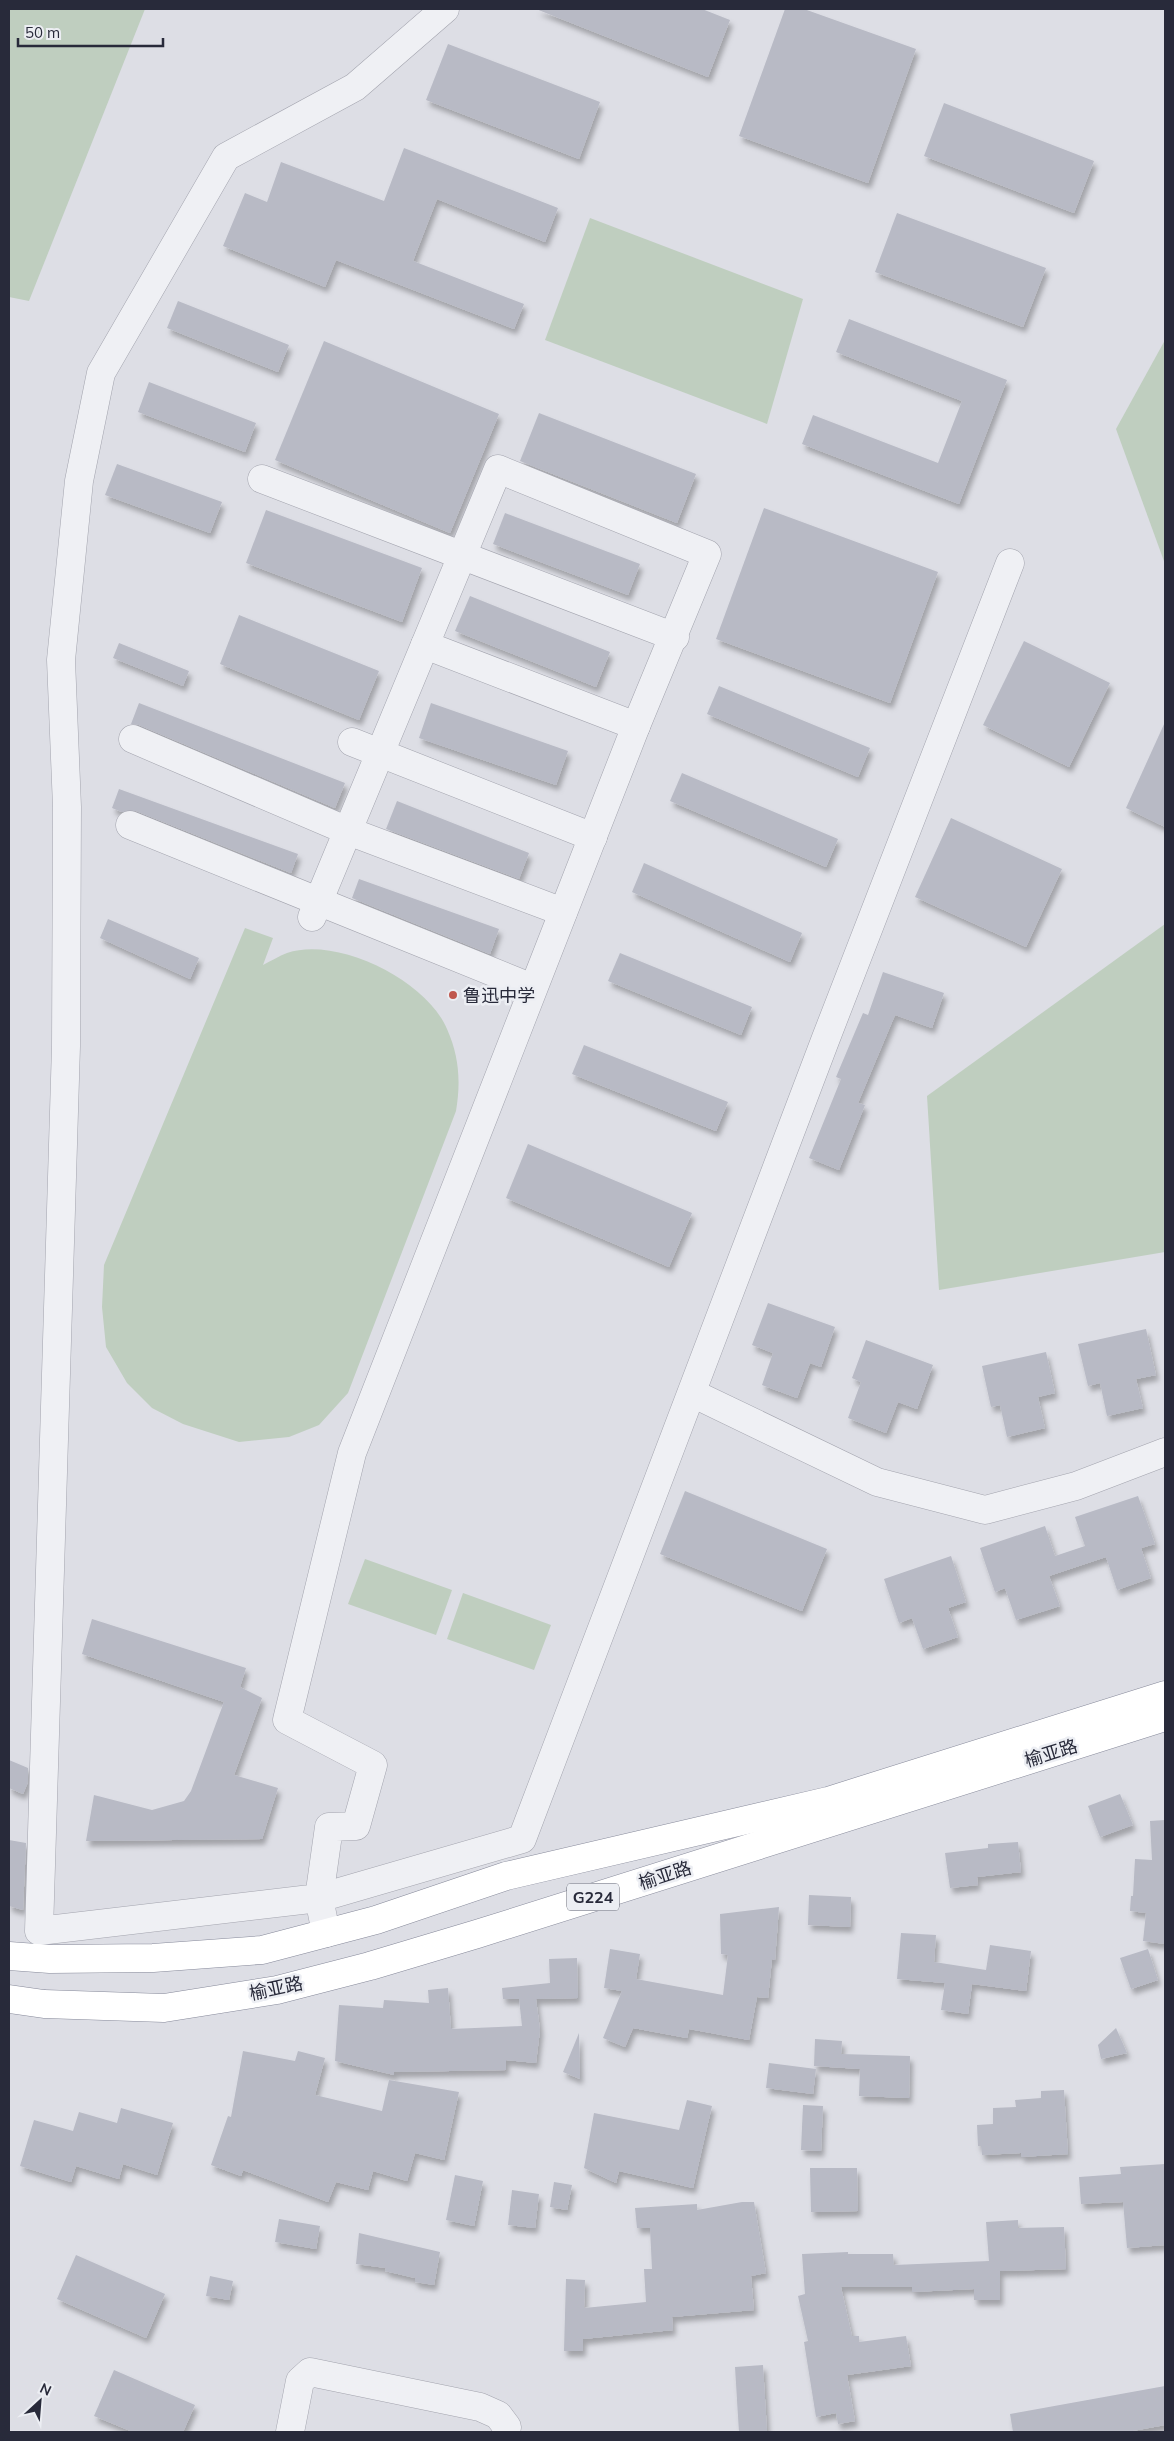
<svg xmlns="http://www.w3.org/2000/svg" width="1174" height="2441" font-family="Mulish,'Noto Sans SC',sans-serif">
	<defs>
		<filter id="shadow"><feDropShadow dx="3" dy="5.5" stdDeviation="2.5" flood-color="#0004"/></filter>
	</defs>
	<rect width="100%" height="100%" fill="#dddee5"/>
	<g fill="#bfcebf">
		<path d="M 9,9 L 145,9 L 29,301 L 9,297 Z"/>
		<path d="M 590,218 L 803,299 L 767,424 L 545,340 Z"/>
		<path d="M 1165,340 L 1165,564 L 1116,429 Z"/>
		<path d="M 1165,924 L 1165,1252 L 939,1290 L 927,1096 Z"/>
		<path d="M 245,928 L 273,938 L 263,965 C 271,961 279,956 287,953 C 338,936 427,981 447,1029 C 459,1056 461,1081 456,1111 L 348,1393 L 319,1425 L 289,1437 L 239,1442 L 183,1424 L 152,1408 L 127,1383 L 106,1347 L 102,1307 L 104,1265 Z"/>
		<path d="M 365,1559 L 452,1590 L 436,1635 L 348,1604 Z"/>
		<path d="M 463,1593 L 551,1625 L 534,1670 L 447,1639 Z"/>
	</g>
	<g fill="#b8bac5" filter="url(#shadow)">
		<path d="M 536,9 L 702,9 L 730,20 L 708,77 Z"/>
		<path d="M 785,9 L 804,9 L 916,49 L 868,183 L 739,136 Z"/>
		<path d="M 448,44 L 600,102 L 579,159 L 426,100 Z"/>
		<path d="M 944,103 L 1094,161 L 1074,213 L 924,156 Z"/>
		<path d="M 404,148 L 558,208 L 545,242 L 437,199 L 413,261 L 524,304 L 514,329 L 336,260 L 325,287 L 223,246 L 245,193 L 267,202 L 281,162 L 384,201 Z"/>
		<path d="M 897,213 L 1046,268 L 1023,327 L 875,272 Z"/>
		<path d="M 178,301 L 289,345 L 278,372 L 167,328 Z"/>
		<path d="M 849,319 L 1007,380 L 959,504 L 802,444 L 813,415 L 938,463 L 962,401 L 836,352 Z"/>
		<path d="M 324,341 L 499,414 L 450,533 L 275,460 Z"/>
		<path d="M 149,382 L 256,423 L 245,452 L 138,412 Z"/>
		<path d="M 539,413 L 696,474 L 677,523 L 520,461 Z"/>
		<path d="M 117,464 L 222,502 L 210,533 L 105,495 Z"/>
		<path d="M 764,508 L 938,572 L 890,703 L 716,639 Z"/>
		<path d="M 266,510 L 422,568 L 402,622 L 246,563 Z"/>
		<path d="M 505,513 L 640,564 L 628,595 L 493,544 Z"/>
		<path d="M 470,596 L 610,652 L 596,687 L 455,631 Z"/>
		<path d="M 239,615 L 379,671 L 359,720 L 220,664 Z"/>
		<path d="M 1024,641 L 1110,683 L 1069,767 L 983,725 Z"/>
		<path d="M 119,643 L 189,671 L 183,686 L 113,658 Z"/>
		<path d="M 719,686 L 870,748 L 858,777 L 707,714 Z"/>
		<path d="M 139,703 L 345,783 L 335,808 L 139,725 L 131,724 Z"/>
		<path d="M 431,703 L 568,751 L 556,785 L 419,738 Z"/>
		<path d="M 1165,722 L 1165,827 L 1126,808 Z"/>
		<path d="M 682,773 L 838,839 L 826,867 L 670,801 Z"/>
		<path d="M 119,789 L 298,854 L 291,873 L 136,811 L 122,812 L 112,808 Z"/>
		<path d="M 397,801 L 529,853 L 519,879 L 386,829 Z"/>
		<path d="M 951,818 L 1062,869 L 1026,947 L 915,897 Z"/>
		<path d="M 644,863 L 802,933 L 790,962 L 632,892 Z"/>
		<path d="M 359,879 L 499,929 L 490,954 L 352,898 Z"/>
		<path d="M 108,919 L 199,958 L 190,979 L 100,938 Z"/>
		<path d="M 620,953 L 752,1007 L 741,1035 L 608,981 Z"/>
		<path d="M 883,972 L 944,993 L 932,1028 L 895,1015 L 858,1103 L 865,1105 L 839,1170 L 809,1158 L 841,1079 L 836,1077 L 863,1013 L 868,1015 Z"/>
		<path d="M 584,1045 L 728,1102 L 716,1131 L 572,1074 Z"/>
		<path d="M 528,1144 L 692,1213 L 669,1267 L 506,1198 Z"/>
		<path d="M 768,1303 L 835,1327 L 821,1367 L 810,1363 L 797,1398 L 762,1385 L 773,1353 L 752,1345 Z"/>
		<path d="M 1146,1329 L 1156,1375 L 1136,1379 L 1143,1408 L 1107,1416 L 1100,1383 L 1088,1386 L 1078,1344 Z"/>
		<path d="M 866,1340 L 933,1365 L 917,1409 L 898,1402 L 886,1433 L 848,1418 L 861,1382 L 852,1378 Z"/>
		<path d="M 1046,1352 L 1055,1393 L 1038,1397 L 1045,1428 L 1007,1437 L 1000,1405 L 991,1407 L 982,1366 Z"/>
		<path d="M 685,1491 L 827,1549 L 802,1611 L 660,1554 Z"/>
		<path d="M 1138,1496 L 1155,1544 L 1141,1548 L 1151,1578 L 1117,1590 L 1106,1557 L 1049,1576 L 1060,1606 L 1016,1620 L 1005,1588 L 995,1592 L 980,1548 L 1045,1526 L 1055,1556 L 1085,1546 L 1075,1517 Z"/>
		<path d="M 951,1556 L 966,1602 L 948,1608 L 958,1637 L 923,1649 L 912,1618 L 899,1623 L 884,1579 Z"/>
		<path d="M 92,1619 L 246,1668 L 240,1687 L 262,1698 L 234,1775 L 278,1788 L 262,1839 L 86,1841 L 94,1795 L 152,1810 L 184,1801 L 191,1791 L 224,1702 L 82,1654 Z"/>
		<path d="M 9,1760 L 28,1768 L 28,1782 L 23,1794 L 9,1788 Z"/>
		<path d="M 1120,1794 L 1133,1825 L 1100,1837 L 1088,1806 Z"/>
		<path d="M 1165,1820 L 1165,1944 L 1143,1941 L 1146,1913 L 1130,1911 L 1131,1896 L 1133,1896 L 1135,1859 L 1152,1860 L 1150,1821 Z"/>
		<path d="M 9,1840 L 26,1843 L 23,1910 L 9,1906 Z"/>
		<path d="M 1018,1842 L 1021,1872 L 977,1877 L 978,1885 L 950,1888 L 945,1853 L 988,1848 L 988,1844 Z"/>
		<path d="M 809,1895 L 851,1897 L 850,1927 L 808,1925 Z"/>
		<path d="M 779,1907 L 775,1960 L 772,1959 L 768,1998 L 757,1997 L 749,2040 L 689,2029 L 687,2038 L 633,2028 L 625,2047 L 603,2038 L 622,1991 L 604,1988 L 610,1949 L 640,1954 L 636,1979 L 723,1995 L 728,1955 L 721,1954 L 720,1914 Z"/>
		<path d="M 901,1933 L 936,1935 L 934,1962 L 986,1970 L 990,1945 L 1031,1951 L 1026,1991 L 972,1984 L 968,2014 L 941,2010 L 945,1983 L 897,1979 Z"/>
		<path d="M 1148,1949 L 1158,1980 L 1131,1989 L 1120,1958 Z"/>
		<path d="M 577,1958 L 578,1998 L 536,1999 L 540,2030 L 536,2063 L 506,2060 L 506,2070 L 394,2072 L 394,2075 L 335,2061 L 339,2005 L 383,2008 L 384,2000 L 429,2003 L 428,1990 L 448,1988 L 451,2029 L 522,2026 L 519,1999 L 503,1999 L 502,1988 L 550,1983 L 549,1959 Z"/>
		<path d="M 1116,2028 L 1127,2053 L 1101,2059 L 1098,2045 Z"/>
		<path d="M 579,2033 L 580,2079 L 563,2072 Z"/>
		<path d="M 815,2039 L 842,2041 L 841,2054 L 910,2056 L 909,2098 L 859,2096 L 860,2069 L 814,2066 Z"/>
		<path d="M 243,2051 L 295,2061 L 298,2051 L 325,2058 L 315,2095 L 382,2111 L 389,2080 L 459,2092 L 444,2160 L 415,2153 L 407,2181 L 373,2171 L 368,2190 L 336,2182 L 328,2202 L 243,2170 L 241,2176 L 211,2165 L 228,2116 L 231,2117 Z"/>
		<path d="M 769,2063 L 816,2069 L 813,2094 L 766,2088 Z"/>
		<path d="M 1064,2090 L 1068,2154 L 1021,2157 L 1021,2153 L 982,2155 L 981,2146 L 978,2146 L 977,2125 L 993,2124 L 993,2108 L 1016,2107 L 1015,2100 L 1041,2098 L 1041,2091 Z"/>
		<path d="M 687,2100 L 712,2106 L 693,2188 L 619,2171 L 616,2183 L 584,2168 L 594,2113 L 679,2130 Z"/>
		<path d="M 803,2105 L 823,2106 L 821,2151 L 801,2150 Z"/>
		<path d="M 121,2108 L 173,2123 L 157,2175 L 123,2164 L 119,2179 L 76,2166 L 71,2182 L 20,2166 L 34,2120 L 73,2131 L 79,2112 L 117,2123 Z"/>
		<path d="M 1165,2164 L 1165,2245 L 1127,2248 L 1123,2202 L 1081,2204 L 1079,2177 L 1121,2174 L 1120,2167 Z"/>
		<path d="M 810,2168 L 857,2168 L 858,2211 L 811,2212 Z"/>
		<path d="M 455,2175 L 483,2181 L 474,2226 L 446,2220 Z"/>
		<path d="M 554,2182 L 572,2185 L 567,2210 L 550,2207 Z"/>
		<path d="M 512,2190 L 539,2194 L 535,2228 L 508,2225 Z"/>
		<path d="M 742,2202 L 754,2202 L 766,2273 L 751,2276 L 754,2310 L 672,2317 L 673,2330 L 583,2339 L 583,2351 L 564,2351 L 566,2279 L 585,2280 L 584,2308 L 646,2302 L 644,2269 L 652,2269 L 650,2228 L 637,2228 L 635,2208 L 697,2204 L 697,2210 Z"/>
		<path d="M 279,2219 L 320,2226 L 316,2249 L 275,2242 Z"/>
		<path d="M 1018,2220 L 1018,2228 L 1064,2227 L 1066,2269 L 1000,2271 L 1000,2300 L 974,2300 L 974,2289 L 912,2292 L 912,2287 L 841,2287 L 852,2336 L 859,2336 L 859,2342 L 906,2336 L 911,2366 L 847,2375 L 855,2421 L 838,2424 L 836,2413 L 816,2417 L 804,2342 L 808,2341 L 798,2296 L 805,2294 L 802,2254 L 848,2252 L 848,2254 L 893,2254 L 894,2265 L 989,2261 L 986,2222 Z"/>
		<path d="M 359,2233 L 440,2252 L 434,2285 L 415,2282 L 415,2278 L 385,2271 L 386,2268 L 356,2264 Z"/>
		<path d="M 76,2255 L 165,2294 L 146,2338 L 57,2299 Z"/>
		<path d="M 210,2276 L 233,2281 L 229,2300 L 206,2296 Z"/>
		<path d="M 763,2365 L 767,2432 L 739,2432 L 735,2367 Z"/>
		<path d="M 114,2370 L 195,2405 L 183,2432 L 133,2432 L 94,2416 Z"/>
		<path d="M 1165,2386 L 1165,2425 L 1127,2432 L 1013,2432 L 1010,2414 Z"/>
	</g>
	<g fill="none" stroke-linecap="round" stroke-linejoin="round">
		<g stroke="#a3a4ae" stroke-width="29">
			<g id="minor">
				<path d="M 262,479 L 675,637"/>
				<path d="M 425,645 L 636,726"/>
				<path d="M 133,739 L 348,831 L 563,912"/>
				<path d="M 352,742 L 593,837"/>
				<path d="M 130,825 L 520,983"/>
				<path d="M 312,917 L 498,469 L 707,554 L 636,726 L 352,1453 L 287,1720 L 373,1765 L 356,1826 L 329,1827 L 319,1898 L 39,1931 L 66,1046 L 67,807 L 61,660 L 79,481 L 101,373 L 226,157 L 355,87 L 445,9"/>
				<path d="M 692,1393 L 877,1482 L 985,1510 L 1076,1486 L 1165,1452"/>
				<path d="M 326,1933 L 319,1898 L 522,1839 L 826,1038 L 1010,563"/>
				<path d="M 290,2432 L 300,2381 L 310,2372 L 480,2407 L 498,2415 L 507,2427 L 506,2432"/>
			</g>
		</g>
		<g stroke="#86899a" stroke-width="29">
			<g id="highway">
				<path d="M 9,1956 L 50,1959 L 153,1958 L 262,1950 L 376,1920 L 506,1876 L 828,1801 L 1165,1695"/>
				<path d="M 9,1999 L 44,2004 L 164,2008 L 277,1990 L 370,1966 L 477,1934 L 1165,1717"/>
			</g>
		</g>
		<use href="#minor" stroke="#eff0f4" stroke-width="28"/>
		<use href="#highway" stroke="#fff" stroke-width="28"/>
	</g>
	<circle fill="#c0574d" stroke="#eceef3" stroke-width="2" cx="453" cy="995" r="5"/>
	<g text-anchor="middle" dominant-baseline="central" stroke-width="5" stroke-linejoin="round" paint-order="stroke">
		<rect fill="#eceef3" stroke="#636572" stroke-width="1" x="567" y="1883.5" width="52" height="27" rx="4"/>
		<g font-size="16" font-weight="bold" fill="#282a3a">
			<text x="593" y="1897">G224</text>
		</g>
		<g font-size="18" fill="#282a3a" stroke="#eceef3" text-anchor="start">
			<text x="463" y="995">鲁迅中学</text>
		</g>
		<g font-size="18" fill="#282a3a" stroke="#eceef3">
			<text transform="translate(1051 1753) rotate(-17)">榆亚路</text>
			<text transform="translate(665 1875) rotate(-18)">榆亚路</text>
			<text transform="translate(276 1988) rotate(-12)">榆亚路</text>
		</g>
	</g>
	<rect width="1174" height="2441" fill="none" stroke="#282a3a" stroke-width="20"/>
	<g transform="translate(40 2401) rotate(26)" stroke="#eceef3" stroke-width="4" paint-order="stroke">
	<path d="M0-4L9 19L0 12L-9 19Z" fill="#282a3a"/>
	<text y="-8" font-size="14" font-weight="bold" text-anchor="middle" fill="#282a3a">N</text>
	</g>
	<path d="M18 38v8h145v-8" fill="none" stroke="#282a3a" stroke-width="2.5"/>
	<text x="25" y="38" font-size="15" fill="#282a3a" stroke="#eceef3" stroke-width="4" paint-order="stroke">50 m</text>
</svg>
